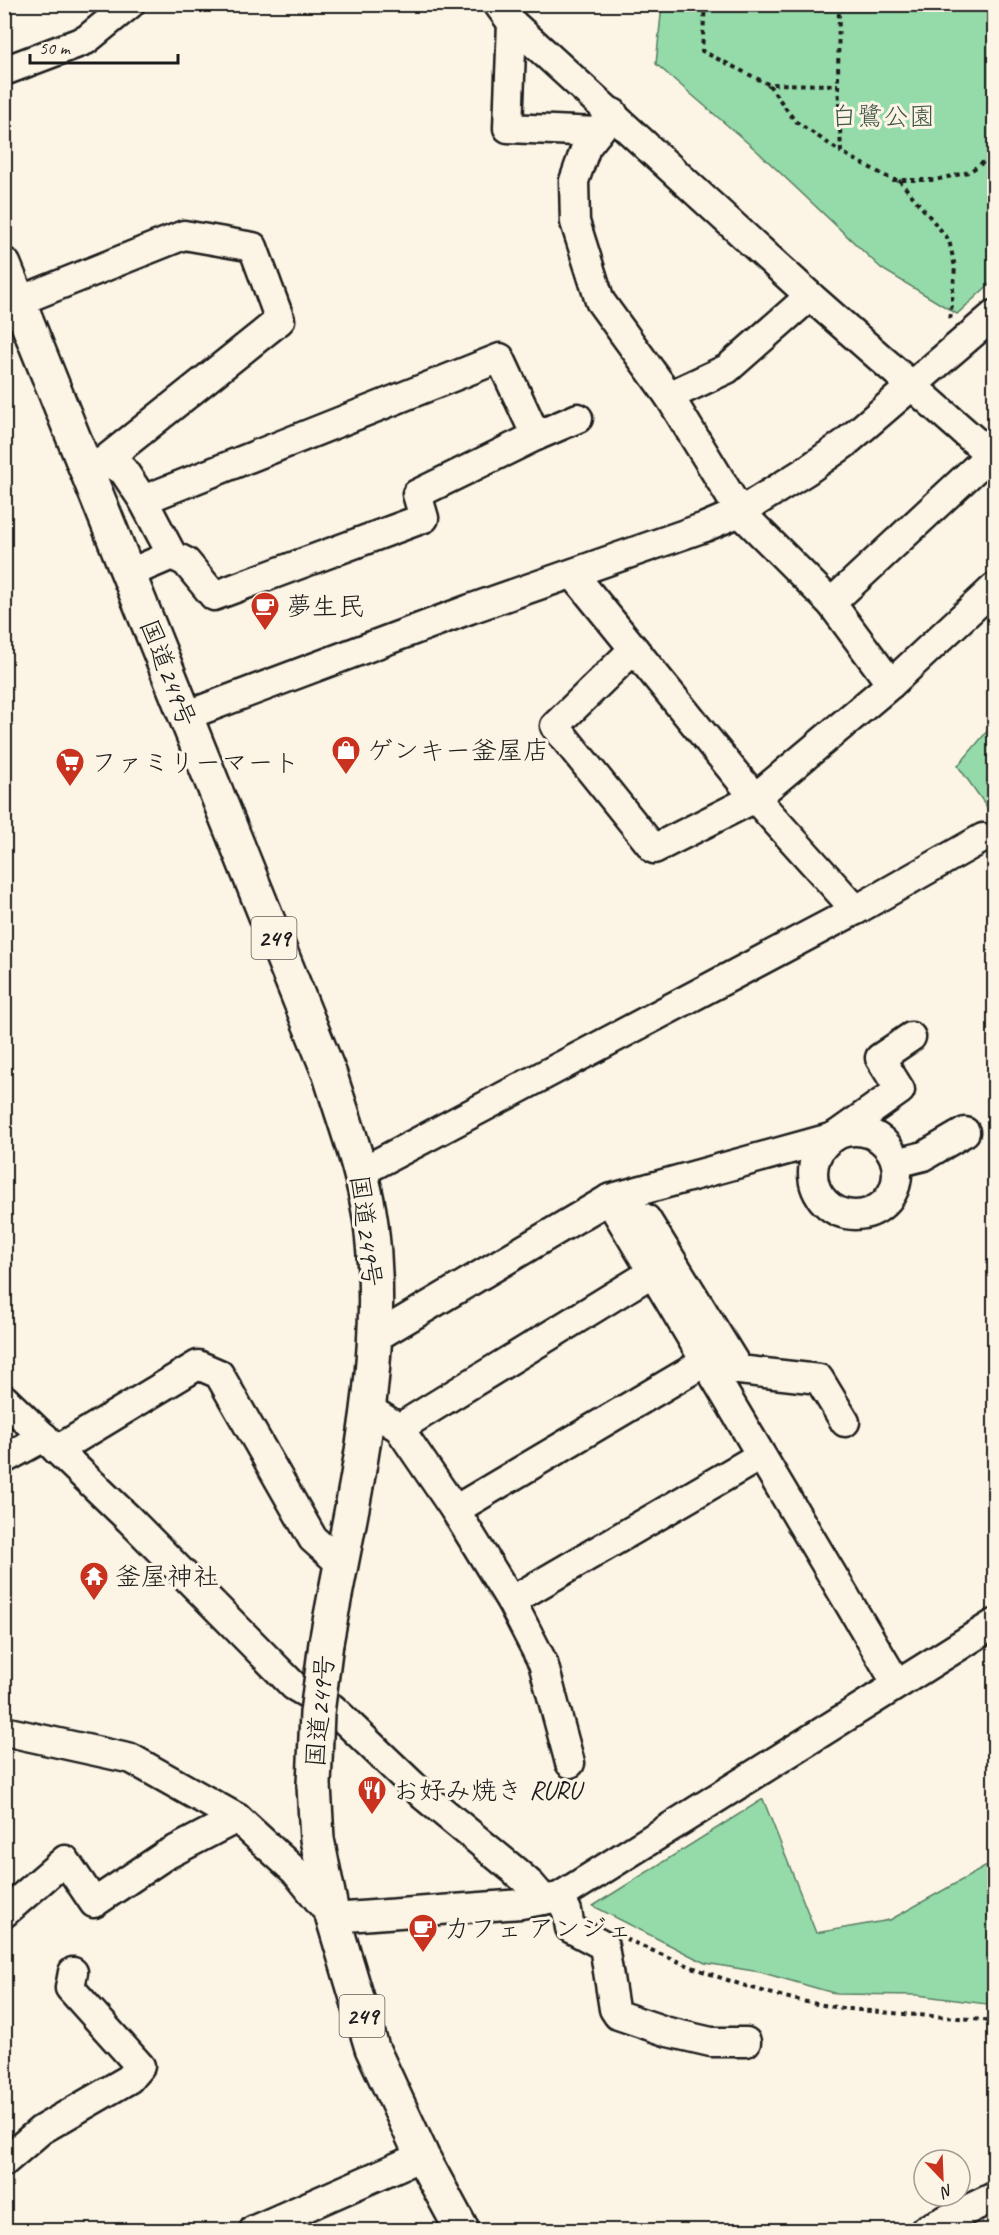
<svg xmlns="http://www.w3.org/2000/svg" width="999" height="2235" font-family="Caveat,'Klee One',sans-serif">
	<rect width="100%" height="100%" fill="#fcf5e5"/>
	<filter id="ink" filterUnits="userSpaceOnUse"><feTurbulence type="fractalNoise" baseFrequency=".0167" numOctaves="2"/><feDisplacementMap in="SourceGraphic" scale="12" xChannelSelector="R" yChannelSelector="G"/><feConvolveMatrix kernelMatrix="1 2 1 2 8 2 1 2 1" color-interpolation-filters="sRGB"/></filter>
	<g filter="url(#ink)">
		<g fill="#94dba9" stroke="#587c62" stroke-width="1.5">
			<path d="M 662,5 L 994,5 L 994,280 L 957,314 L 882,269 L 756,150 L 656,64 Z"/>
			<path d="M 994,723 L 994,817 L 958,766 Z"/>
			<path d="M 763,1799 L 816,1933 L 890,1920 L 994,1862 L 994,2005 L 917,1995 L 837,1994 L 760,1972 L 705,1963 L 593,1906 Z"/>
		</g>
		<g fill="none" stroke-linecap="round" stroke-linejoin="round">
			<g stroke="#1c1c1c" stroke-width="33">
				<g id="minor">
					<path d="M 498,4 L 512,23 L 810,296 L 994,458"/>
					<path d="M 512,23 L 508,128 L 598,132"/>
					<path d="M 4,71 L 86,40 L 130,4"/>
					<path d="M 613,113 L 586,147 L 574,181 L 575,222 L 600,301 L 669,396 L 740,512 L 831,603 L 891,684"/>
					<path d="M 19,301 L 184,235 L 253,247 L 280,320 L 89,473"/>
					<path d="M 500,358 L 536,436 L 417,494 L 424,518 L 214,596 L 186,562 L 172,555 L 143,500 Z"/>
					<path d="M 669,396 L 727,369 L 810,296"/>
					<path d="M 536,436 L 578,418"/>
					<path d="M 104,461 L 123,470 L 143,500"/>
					<path d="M 130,573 L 172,555"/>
					<path d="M 573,574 L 755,798 L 856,910"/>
					<path d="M 831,603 L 990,455"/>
					<path d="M 634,649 L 555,726 L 654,849 L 755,798 L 891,684 L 994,588"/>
					<path d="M 185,716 L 470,609 L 705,527 L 740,512 L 806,471 L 844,444 L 994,315"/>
					<circle cx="855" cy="1173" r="42"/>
					<path d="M 896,1163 L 924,1156 L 965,1132"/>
					<path d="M 361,1172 L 856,910 L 983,838"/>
					<path d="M 609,1199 L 897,1684"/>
					<path d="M 609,1199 L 646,1219 L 739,1370 L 819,1379 L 845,1422"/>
					<path d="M 376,1337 L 609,1199 L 834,1137 L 900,1090 L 880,1058 L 911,1037"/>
					<path d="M 4,1399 L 129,1519 L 294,1686 L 332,1708 L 424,1796 L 515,1871 L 531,1885 L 544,1900"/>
					<path d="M 369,1409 L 399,1428 L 455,1510 L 511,1601 L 760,1456"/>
					<path d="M 399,1428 L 653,1272"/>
					<path d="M 57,1450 L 198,1365 L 219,1374 L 313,1539 L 340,1563"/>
					<path d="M 4,1459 L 44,1437"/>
					<path d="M 455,1510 L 705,1362"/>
					<path d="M 511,1601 L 543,1663 L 570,1763"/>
					<path d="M 4,1731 L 132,1759 L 237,1818 L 295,1871 L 333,1918 L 521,1904 L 559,1897 L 994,1624"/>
					<path d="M 559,1897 L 567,1911 L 570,1928 L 604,1946 L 614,2009 L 618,2015 L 668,2032 L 711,2042 L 746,2042"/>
					<path d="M 4,1913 L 65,1860 L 94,1903 L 164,1856 L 237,1818"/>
					<path d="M 4,2162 L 41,2130 L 129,2079 L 140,2066 L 70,1988 L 73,1972"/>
					<path d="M 254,2230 L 422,2156"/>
					<path d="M 925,2230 L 994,2197"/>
				</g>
			</g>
			<g stroke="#1c1c1c" stroke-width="38">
				<g id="highway">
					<path d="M 4,265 L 330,1075 C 345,1124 364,1172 371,1224 C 389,1365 351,1504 326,1643"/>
					<path d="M 314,1785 L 317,1839 L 333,1918 L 372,2048 L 422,2156 L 462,2230"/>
				</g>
			</g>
			<g stroke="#1c1c1c" stroke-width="4" stroke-dasharray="4.5 4.5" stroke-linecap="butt">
				<path d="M 705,4 L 702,51 L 768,84 L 838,85"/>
				<path d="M 839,4 L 838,80 L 841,152 L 893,180 L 935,180 L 969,172 L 994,155"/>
				<path d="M 769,85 L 795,121 L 841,152"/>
				<path d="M 899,180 L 949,240 L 955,267 L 950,322"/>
				<path d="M 626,1939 C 693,1969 761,1996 835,2007 C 887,2014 942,2016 994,2021"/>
			</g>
			<use href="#minor" stroke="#fcf5e5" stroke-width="28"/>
			<use href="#highway" stroke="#fcf5e5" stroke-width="33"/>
			<g stroke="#1c1c1c" stroke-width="38" stroke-linecap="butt">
				<path id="highway-bridge" d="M 314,1785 L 317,1713 L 326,1643"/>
			</g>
			<use href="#highway-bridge" stroke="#fcf5e5" stroke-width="33"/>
		</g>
	</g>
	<defs>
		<g id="cafe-pin" transform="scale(1.5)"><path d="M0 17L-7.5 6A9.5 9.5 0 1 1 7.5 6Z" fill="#c8321e" stroke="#fcf5e5"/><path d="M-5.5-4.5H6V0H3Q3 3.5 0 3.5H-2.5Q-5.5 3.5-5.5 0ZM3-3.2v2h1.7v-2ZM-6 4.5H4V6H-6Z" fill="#fff"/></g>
		<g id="shop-pin" transform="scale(1.5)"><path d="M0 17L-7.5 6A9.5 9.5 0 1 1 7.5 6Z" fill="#c8321e" stroke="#fcf5e5"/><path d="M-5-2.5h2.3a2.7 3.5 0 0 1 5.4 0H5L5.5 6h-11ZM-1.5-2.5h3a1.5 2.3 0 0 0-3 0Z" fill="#fff"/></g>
		<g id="supermarket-pin" transform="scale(1.5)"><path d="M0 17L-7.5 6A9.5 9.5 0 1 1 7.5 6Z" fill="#c8321e" stroke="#fcf5e5"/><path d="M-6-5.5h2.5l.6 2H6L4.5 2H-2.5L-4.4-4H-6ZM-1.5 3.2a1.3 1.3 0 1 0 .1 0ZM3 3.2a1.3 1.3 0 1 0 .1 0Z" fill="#fff"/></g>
		<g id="temple-pin" transform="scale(1.5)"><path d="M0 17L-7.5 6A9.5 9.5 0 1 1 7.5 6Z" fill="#c8321e" stroke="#fcf5e5"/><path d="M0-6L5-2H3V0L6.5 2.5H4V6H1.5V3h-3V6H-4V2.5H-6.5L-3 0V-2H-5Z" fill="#fff"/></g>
		<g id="restaurant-pin" transform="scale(1.5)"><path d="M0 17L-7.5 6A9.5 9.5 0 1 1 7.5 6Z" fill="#c8321e" stroke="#fcf5e5"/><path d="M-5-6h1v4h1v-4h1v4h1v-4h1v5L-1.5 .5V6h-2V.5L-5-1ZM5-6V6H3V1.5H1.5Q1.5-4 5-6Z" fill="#fff"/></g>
	</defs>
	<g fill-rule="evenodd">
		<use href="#cafe-pin" x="265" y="606"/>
		<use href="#shop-pin" x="346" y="750"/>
		<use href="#supermarket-pin" x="70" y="762"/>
		<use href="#temple-pin" x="94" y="1576"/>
		<use href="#restaurant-pin" x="372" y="1790"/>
		<use href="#cafe-pin" x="423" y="1928"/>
	</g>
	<g text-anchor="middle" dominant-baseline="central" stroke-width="6" stroke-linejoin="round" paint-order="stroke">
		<g fill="#fcf5e5" stroke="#5f5d58" stroke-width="1.5">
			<rect x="251.5" y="917" width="45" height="42" rx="4.5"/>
			<rect x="339.5" y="1995" width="45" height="42" rx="4.5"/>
		</g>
		<g font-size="24" font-weight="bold" fill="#1c1c1c">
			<text x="274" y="938">249</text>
			<text x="362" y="2016">249</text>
		</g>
		<g font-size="26" fill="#405546" stroke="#fcf5e5">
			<text x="883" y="116">白鷺公園</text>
		</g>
		<g font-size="26" fill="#1c1c1c" stroke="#fcf5e5" text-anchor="start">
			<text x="286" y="606">夢生民</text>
			<text x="367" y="750">ゲンキー釜屋店</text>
			<text x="91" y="762">ファミリーマート</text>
			<text x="115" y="1576">釜屋神社</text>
			<text x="393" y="1790">お好み焼き RURU</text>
			<text x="444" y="1928">カフェ アンジェ</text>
		</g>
		<g font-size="26" fill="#1c1c1c" stroke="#fcf5e5">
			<text transform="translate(168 673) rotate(69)">国道249号</text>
			<text transform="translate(366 1231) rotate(83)">国道249号</text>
			<text transform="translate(320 1711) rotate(-85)">国道249号</text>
		</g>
	</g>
	<rect width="999" height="2235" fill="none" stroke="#fcf5e5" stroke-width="24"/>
	<rect x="12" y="12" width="975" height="2211" fill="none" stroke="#1c1c1c" stroke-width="2" filter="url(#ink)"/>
	<g transform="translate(942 2178) rotate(157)"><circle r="28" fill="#fcf5e5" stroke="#a29e95" stroke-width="1.5"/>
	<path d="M0-4.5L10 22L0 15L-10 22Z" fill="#c8321e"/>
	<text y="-9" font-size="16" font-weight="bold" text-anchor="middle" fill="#1c1c1c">N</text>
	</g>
	<path d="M30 54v9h148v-9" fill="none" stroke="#1c1c1c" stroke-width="3"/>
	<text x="39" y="54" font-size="18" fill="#1c1c1c" stroke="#fcf5e5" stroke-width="4.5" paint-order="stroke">50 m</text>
</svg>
